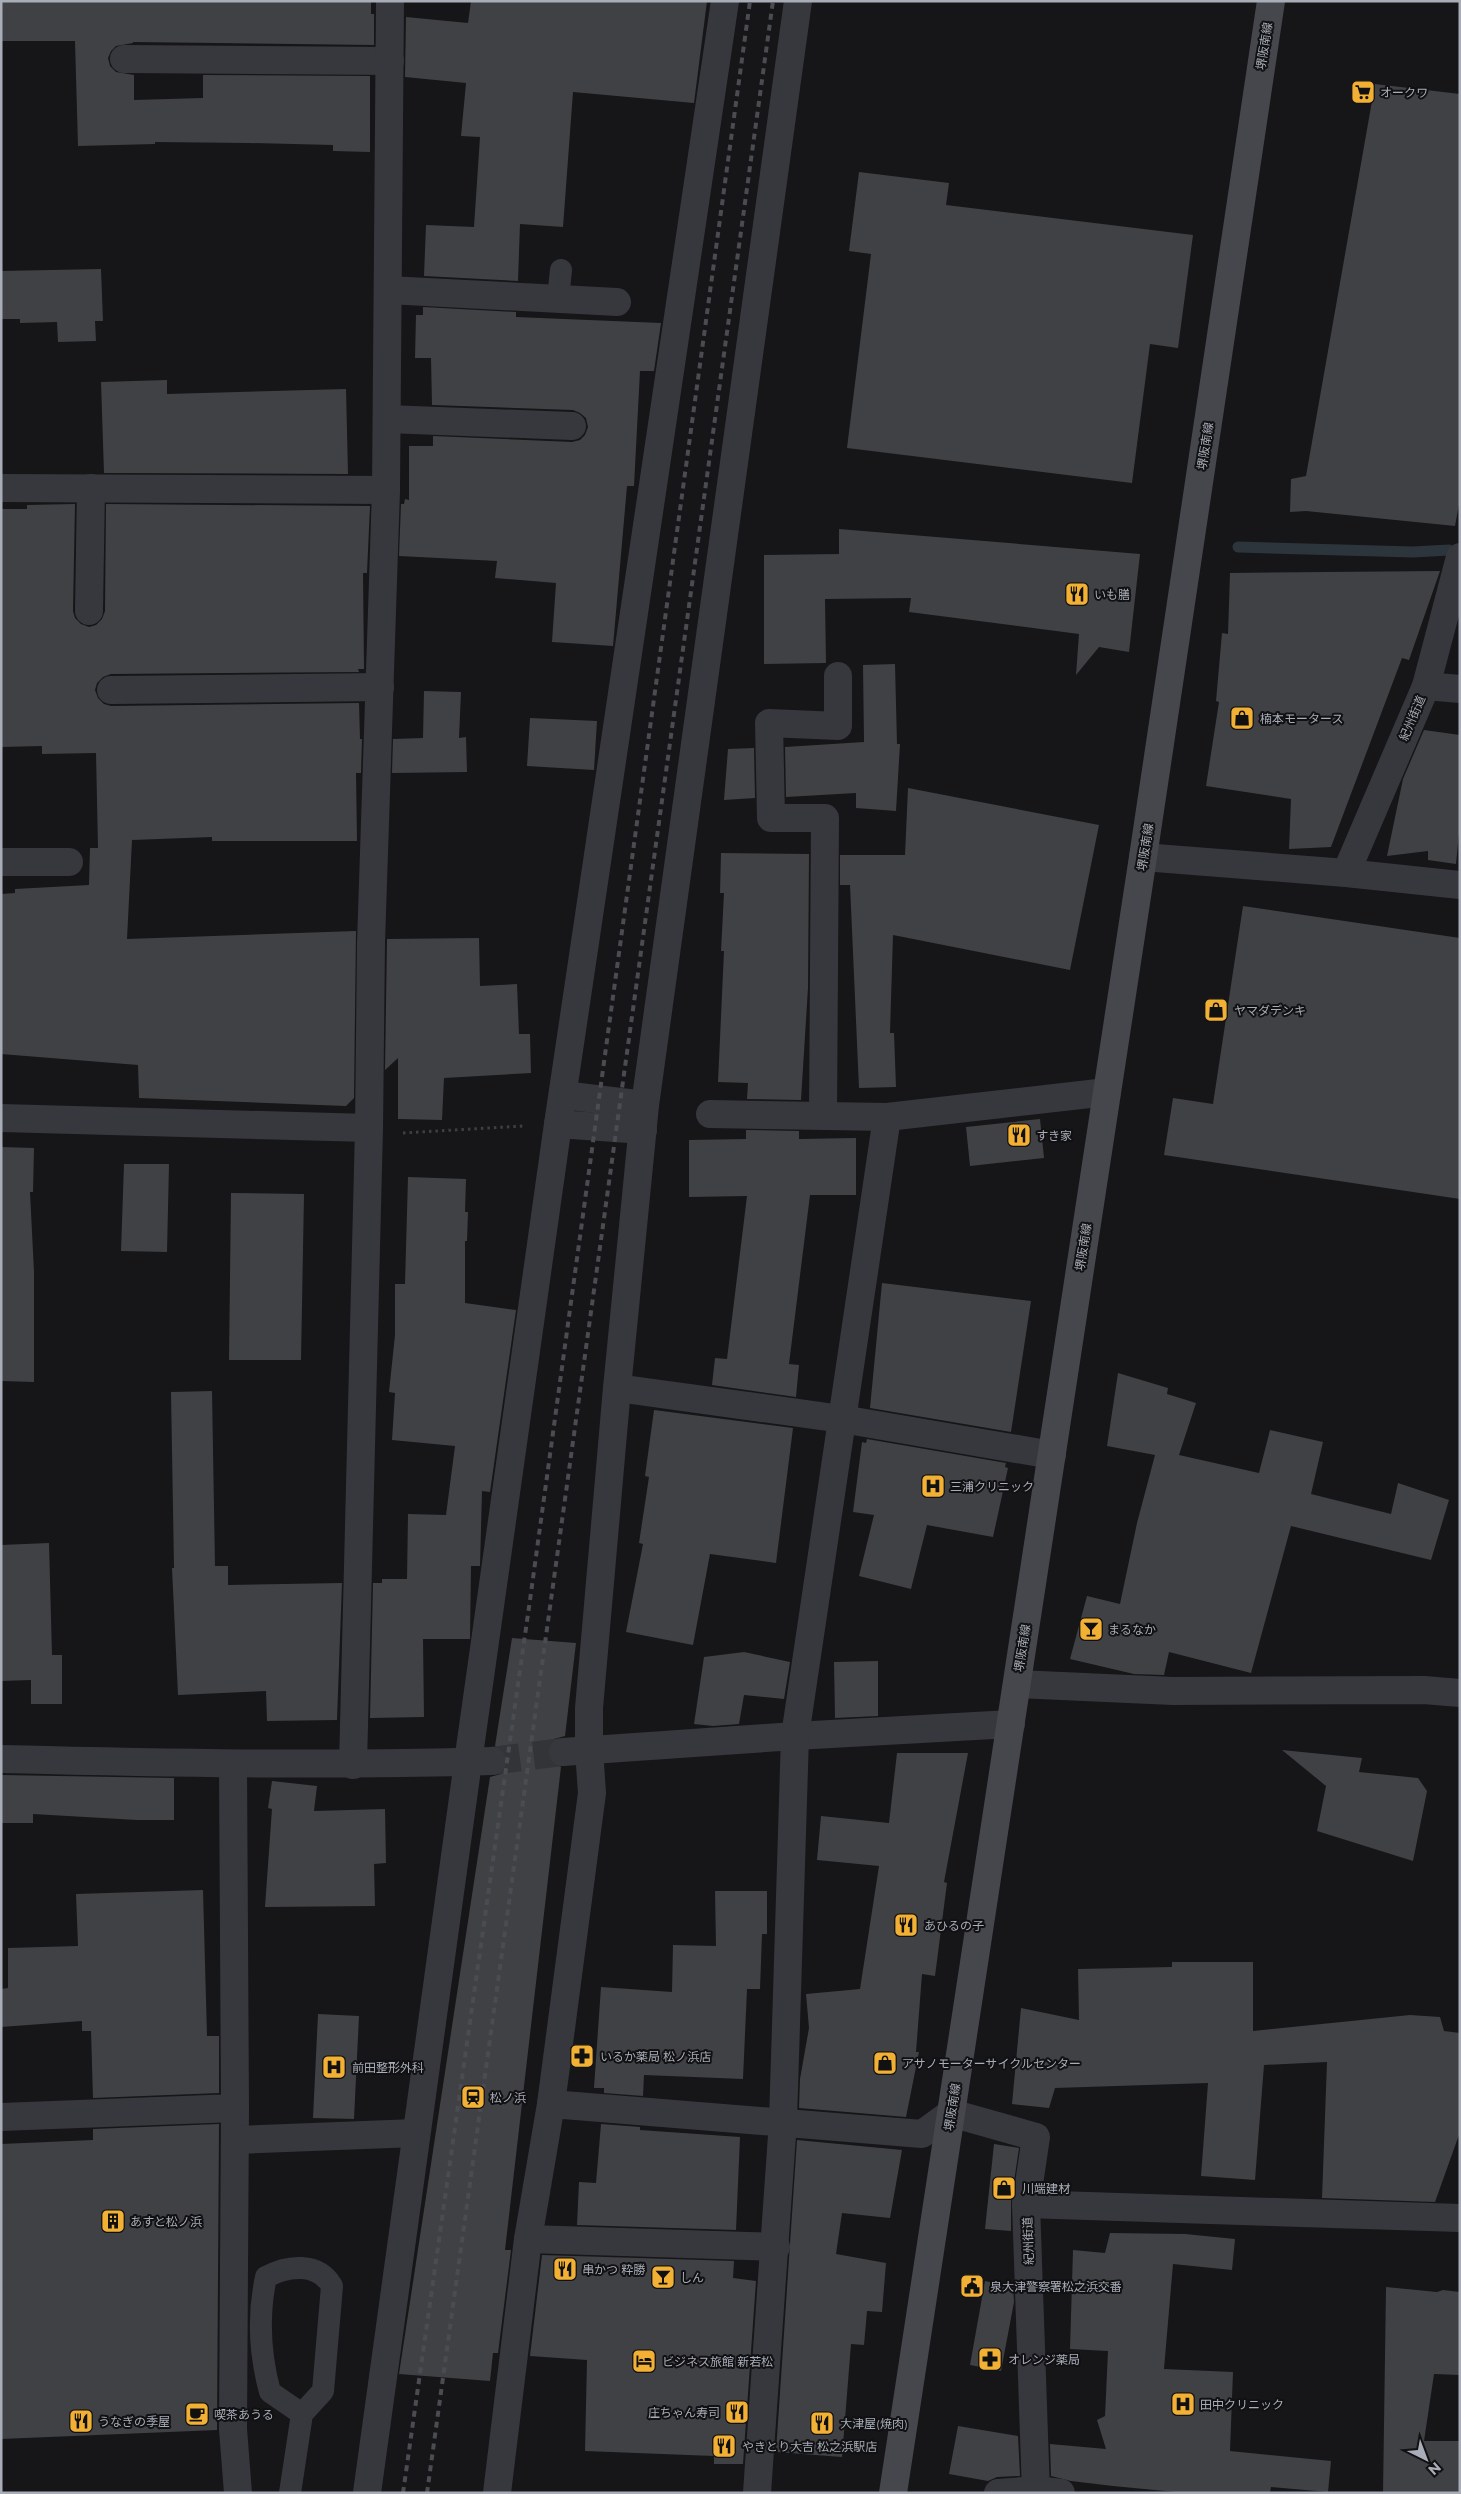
<svg xmlns="http://www.w3.org/2000/svg" width="1461" height="2494" font-family="Montserrat,'Noto Sans JP',sans-serif">
	<rect width="100%" height="100%" fill="#161618"/>
	<g fill="none" stroke-linecap="round" stroke-linejoin="round">
		<path stroke="#2c353c" stroke-width="11" d="M 1238,547 L 1413,552 L 1449,550"/>
	</g>
	<g fill="#404145">
		<path d="M 1,1 L 371,1 L 371,14 L 374,14 L 374,45 L 133,42 L 133,43 L 116,46 L 111,51 L 108,58 L 110,66 L 116,72 L 134,75 L 134,100 L 203,98 L 203,75 L 370,76 L 370,152 L 333,151 L 333,145 L 249,143 L 155,142 L 155,144 L 78,146 L 75,41 L 1,41 Z"/>
		<path d="M 471,1 L 707,1 L 694,103 L 573,92 L 563,227 L 520,224 L 518,281 L 424,276 L 426,225 L 474,227 L 480,137 L 461,136 L 466,83 L 405,77 L 406,17 L 468,23 Z"/>
		<path d="M 1375,84 L 1460,94 L 1460,499 L 1455,526 L 1306,511 L 1290,512 L 1291,479 L 1306,476 Z"/>
		<path d="M 859,172 L 949,183 L 946,205 L 1193,235 L 1178,348 L 1150,344 L 1132,483 L 847,448 L 871,254 L 849,251 Z"/>
		<path d="M 101,269 L 103,321 L 95,321 L 96,341 L 58,342 L 57,322 L 20,323 L 20,319 L 1,319 L 1,271 Z"/>
		<path d="M 423,307 L 516,312 L 516,317 L 661,323 L 654,371 L 640,371 L 634,486 L 627,486 L 613,646 L 552,642 L 556,583 L 495,578 L 497,561 L 399,556 L 401,504 L 404,504 L 405,499 L 409,500 L 409,446 L 433,446 L 433,436 L 572,442 L 580,440 L 585,435 L 588,427 L 586,418 L 580,413 L 573,410 L 432,405 L 431,358 L 415,358 L 416,315 L 423,315 Z"/>
		<path d="M 167,380 L 167,394 L 346,389 L 348,474 L 104,473 L 101,382 Z"/>
		<path d="M 75,504 L 73,611 L 75,618 L 81,624 L 89,627 L 96,625 L 102,619 L 105,611 L 106,504 L 370,506 L 367,573 L 363,573 L 364,669 L 358,669 L 359,672 L 111,674 L 103,677 L 97,683 L 95,690 L 98,698 L 104,704 L 111,706 L 359,703 L 360,739 L 362,739 L 361,773 L 356,773 L 357,841 L 212,841 L 212,837 L 132,840 L 127,939 L 356,931 L 354,1098 L 346,1106 L 139,1098 L 138,1065 L 1,1054 L 1,894 L 15,893 L 15,889 L 89,885 L 90,848 L 98,848 L 96,753 L 42,754 L 42,746 L 1,747 L 1,509 L 27,509 L 27,505 Z"/>
		<path d="M 839,529 L 1140,554 L 1129,652 L 1099,647 L 1076,675 L 1079,634 L 909,612 L 911,598 L 825,599 L 826,663 L 764,664 L 764,555 L 839,554 Z"/>
		<path d="M 1440,571 L 1409,660 L 1402,658 L 1331,847 L 1289,849 L 1291,799 L 1206,786 L 1219,702 L 1216,701 L 1222,633 L 1228,634 L 1230,573 Z"/>
		<path d="M 895,664 L 897,744 L 900,744 L 896,811 L 856,808 L 856,793 L 786,797 L 785,747 L 864,742 L 863,665 Z"/>
		<path d="M 424,691 L 461,692 L 459,738 L 466,737 L 467,772 L 392,773 L 393,739 L 423,738 Z"/>
		<path d="M 530,718 L 597,721 L 594,770 L 527,766 Z"/>
		<path d="M 1424,730 L 1460,735 L 1460,822 L 1456,864 L 1428,860 L 1428,851 L 1387,856 L 1403,779 Z"/>
		<path d="M 754,748 L 755,798 L 724,800 L 728,749 Z"/>
		<path d="M 908,788 L 1099,825 L 1070,970 L 893,935 L 890,1033 L 894,1033 L 896,1087 L 859,1088 L 850,885 L 840,885 L 840,855 L 905,855 Z"/>
		<path d="M 721,853 L 809,854 L 808,988 L 801,1100 L 747,1099 L 748,1083 L 718,1082 L 724,951 L 721,951 L 724,893 L 720,893 Z"/>
		<path d="M 1243,906 L 1460,938 L 1460,1199 L 1164,1155 L 1173,1098 L 1213,1104 Z"/>
		<path d="M 479,938 L 480,986 L 517,984 L 519,1034 L 530,1034 L 531,1073 L 444,1078 L 442,1120 L 398,1119 L 398,1058 L 385,1070 L 387,939 Z"/>
		<path d="M 1040,1119 L 1044,1158 L 970,1166 L 966,1127 Z"/>
		<path d="M 746,1130 L 799,1131 L 799,1139 L 856,1138 L 856,1195 L 810,1195 L 789,1364 L 799,1365 L 796,1397 L 712,1385 L 715,1358 L 727,1359 L 747,1196 L 689,1197 L 689,1140 L 746,1139 Z"/>
		<path d="M 1,1147 L 34,1148 L 33,1192 L 30,1192 L 34,1272 L 34,1382 L 1,1381 Z"/>
		<path d="M 124,1164 L 169,1164 L 167,1252 L 121,1251 Z"/>
		<path d="M 408,1177 L 466,1179 L 465,1212 L 468,1212 L 467,1241 L 465,1241 L 465,1303 L 516,1310 L 490,1492 L 482,1491 L 480,1566 L 471,1566 L 470,1639 L 423,1639 L 424,1717 L 370,1718 L 373,1583 L 382,1583 L 382,1579 L 407,1579 L 408,1514 L 446,1515 L 455,1446 L 392,1440 L 395,1393 L 389,1392 L 395,1335 L 395,1284 L 405,1284 Z"/>
		<path d="M 231,1193 L 304,1194 L 301,1360 L 229,1360 Z"/>
		<path d="M 882,1283 L 1031,1301 L 1011,1432 L 870,1408 Z"/>
		<path d="M 1118,1373 L 1168,1388 L 1167,1394 L 1196,1403 L 1179,1455 L 1259,1473 L 1270,1430 L 1323,1442 L 1311,1494 L 1391,1514 L 1398,1483 L 1449,1500 L 1431,1560 L 1291,1526 L 1251,1673 L 1169,1652 L 1164,1675 L 1134,1674 L 1070,1659 L 1087,1596 L 1120,1604 L 1137,1523 L 1155,1455 L 1107,1446 Z"/>
		<path d="M 212,1391 L 215,1566 L 228,1566 L 228,1585 L 342,1583 L 337,1720 L 267,1721 L 266,1691 L 178,1695 L 172,1568 L 174,1568 L 171,1392 Z"/>
		<path d="M 654,1410 L 793,1428 L 776,1563 L 710,1554 L 693,1645 L 626,1632 L 643,1544 L 639,1543 L 649,1477 L 645,1476 Z"/>
		<path d="M 867,1439 L 1006,1463 L 1005,1467 L 1008,1468 L 993,1537 L 927,1525 L 911,1589 L 859,1576 L 874,1515 L 853,1512 L 862,1442 L 866,1443 Z"/>
		<path d="M 49,1543 L 52,1655 L 62,1655 L 62,1704 L 31,1704 L 31,1680 L 1,1681 L 1,1545 Z"/>
		<path d="M 512,1638 L 576,1643 L 565,1736 L 554,1739 L 549,1745 L 547,1753 L 550,1761 L 561,1767 L 505,2250 L 511,2250 L 498,2353 L 493,2353 L 490,2381 L 399,2374 L 490,1777 L 501,1774 L 505,1769 L 508,1761 L 505,1752 L 495,1746 Z"/>
		<path d="M 744,1652 L 790,1662 L 784,1699 L 744,1695 L 739,1724 L 713,1726 L 694,1724 L 704,1657 Z"/>
		<path d="M 878,1661 L 878,1716 L 835,1718 L 834,1662 Z"/>
		<path d="M 1282,1750 L 1362,1758 L 1359,1772 L 1418,1778 L 1427,1791 L 1413,1861 L 1317,1831 L 1326,1786 Z"/>
		<path d="M 897,1753 L 968,1753 L 944,1882 L 947,1883 L 935,1976 L 922,1974 L 916,2052 L 919,2052 L 906,2117 L 799,2108 L 800,2079 L 809,2028 L 806,1994 L 860,1989 L 879,1866 L 817,1860 L 821,1816 L 889,1823 Z"/>
		<path d="M 1,1775 L 174,1778 L 174,1820 L 137,1820 L 33,1814 L 33,1823 L 1,1823 Z"/>
		<path d="M 272,1781 L 317,1786 L 314,1811 L 385,1809 L 386,1863 L 374,1864 L 375,1906 L 265,1907 L 272,1809 L 268,1808 Z"/>
		<path d="M 203,1890 L 207,2036 L 219,2036 L 219,2093 L 93,2098 L 91,2031 L 82,2031 L 82,2021 L 1,2027 L 1,1989 L 8,1988 L 8,1948 L 78,1946 L 76,1894 Z"/>
		<path d="M 715,1891 L 767,1891 L 767,1934 L 762,1934 L 760,1989 L 747,1989 L 743,2079 L 644,2075 L 643,2096 L 604,2093 L 604,2088 L 594,2088 L 601,1987 L 672,1992 L 673,1945 L 716,1946 Z"/>
		<path d="M 1172,1962 L 1253,1962 L 1253,2031 L 1410,2015 L 1440,2017 L 1444,2031 L 1460,2033 L 1460,2132 L 1435,2202 L 1322,2198 L 1327,2062 L 1264,2065 L 1255,2180 L 1201,2176 L 1208,2083 L 1055,2088 L 1049,2108 L 1012,2104 L 1021,2008 L 1079,2020 L 1078,1969 L 1172,1967 Z"/>
		<path d="M 318,2014 L 359,2016 L 354,2119 L 313,2118 Z"/>
		<path d="M 219,2124 L 217,2430 L 1,2439 L 1,2144 L 93,2140 L 93,2129 Z"/>
		<path d="M 601,2124 L 640,2127 L 640,2130 L 740,2137 L 736,2230 L 577,2225 L 579,2182 L 596,2183 Z"/>
		<path d="M 797,2140 L 902,2150 L 890,2218 L 842,2213 L 836,2254 L 886,2263 L 882,2312 L 867,2311 L 864,2345 L 851,2344 L 842,2457 L 776,2452 Z"/>
		<path d="M 994,2144 L 1019,2148 L 1011,2202 L 1011,2231 L 985,2229 Z"/>
		<path d="M 1110,2233 L 1185,2234 L 1235,2239 L 1232,2270 L 1173,2264 L 1164,2369 L 1233,2372 L 1230,2451 L 1331,2461 L 1328,2492 L 1271,2487 L 1270,2493 L 1186,2493 L 1113,2486 L 1071,2481 L 1051,2476 L 1050,2444 L 1106,2449 L 1097,2420 L 1105,2416 L 1108,2351 L 1070,2349 L 1073,2250 L 1105,2253 Z"/>
		<path d="M 542,2255 L 734,2261 L 733,2278 L 756,2281 L 743,2464 L 714,2464 L 714,2456 L 585,2451 L 587,2360 L 530,2356 Z"/>
		<path d="M 985,2281 L 1013,2287 L 1014,2302 L 1001,2371 L 970,2365 Z"/>
		<path d="M 1386,2287 L 1437,2292 L 1443,2290 L 1460,2292 L 1460,2375 L 1434,2374 L 1424,2441 L 1460,2441 L 1460,2493 L 1383,2493 Z"/>
		<path d="M 958,2426 L 1018,2436 L 1020,2476 L 997,2477 L 988,2481 L 949,2474 Z"/>
	</g>
	<g fill="none" stroke-linecap="round" stroke-linejoin="round">
		<path stroke="#333438" stroke-width="28" stroke-dasharray="28 14" stroke-linecap="butt" d="M 492,1761 L 563,1752"/>
		<path stroke="#3d3f44" stroke-width="3" stroke-dasharray="2.5 4" stroke-linecap="butt" d="M 403,1133 L 524,1126"/>
		<g stroke="#37383d" stroke-width="22">
			<path d="M 558,299 L 561,270"/>
			<path d="M 290,2493 L 302,2414 L 323,2391 L 332,2286 C 318,2262 288,2265 266,2277 C 258,2314 260,2355 270,2392 L 302,2414"/>
		</g>
		<g stroke="#37383d" stroke-width="28">
			<path d="M 235,2108 L 233,2429 L 238,2493"/>
			<path d="M 236,2140 L 416,2133"/>
			<path d="M 367,2493 L 468,1762"/>
		</g>
		<g stroke="#37383d" stroke-width="28">
			<path d="M 124,59 L 390,61"/>
			<path d="M 388,290 L 617,302"/>
			<path d="M 387,419 L 572,426"/>
			<path d="M 1,488 L 386,490"/>
			<path d="M 89,611 L 91,488"/>
			<path d="M 1426,686 L 1460,689"/>
			<path d="M 111,690 L 380,687"/>
			<path d="M 1143,857 L 1346,873 L 1460,885"/>
			<path d="M 1,862 L 69,862"/>
			<path d="M 1346,873 L 1426,686 L 1460,557"/>
			<path d="M 563,1095 L 645,1105"/>
			<path d="M 710,1114 L 887,1117 L 1107,1092"/>
			<path d="M 823,1116 L 825,818 L 771,818 L 769,723 L 838,726 L 838,676"/>
			<path d="M 1,1118 L 369,1128"/>
			<path d="M 558,1124 L 643,1130"/>
			<path d="M 617,1388 L 842,1419 L 1052,1455"/>
			<path d="M 1017,1684 L 1173,1691 L 1424,1690 L 1460,1693"/>
			<path d="M 563,1752 L 795,1736 L 1011,1724"/>
			<path d="M 1,1759 C 165,1763 328,1766 492,1761"/>
			<path d="M 468,1762 L 558,1124 L 725,1"/>
			<path d="M 353,1765 L 369,1128 L 371,943 L 386,490 L 390,1"/>
			<path d="M 551,2104 L 922,2134 L 951,2113 L 1036,2137 L 1026,2204 L 1036,2493"/>
			<path d="M 1,2117 L 235,2108 L 233,1765"/>
			<path d="M 1026,2204 L 1460,2218"/>
			<path d="M 528,2239 L 776,2247"/>
			<path d="M 497,2493 L 528,2239 L 551,2104 L 592,1793 L 589,1750 L 589,1708 L 617,1388 L 645,1105 L 798,1"/>
			<path d="M 757,2493 L 783,2121 L 795,1736 L 887,1117"/>
			<path d="M 998,2493 L 1036,2490 L 1061,2493"/>
		</g>
		<path stroke="#45474d" stroke-width="28" d="M 893,2493 L 1143,857 L 1271,1"/>
		<g stroke="#4a4c52" stroke-width="4" stroke-dasharray="6 5" stroke-linecap="butt">
			<path d="M 403,2493 L 530,1600 L 750,1"/>
			<path d="M 427,2493 L 773,1"/>
		</g>
	</g>
	<defs>
		<g id="supermarket-square" transform="scale(1.25)"><rect x="-9" y="-9" width="18" height="18" rx="4" fill="#f2b134" stroke="#111113"/><path d="M-6-5.5h2.5l.6 2H6L4.5 2H-2.5L-4.4-4H-6ZM-1.5 3.2a1.3 1.3 0 1 0 .1 0ZM3 3.2a1.3 1.3 0 1 0 .1 0Z" fill="#111"/></g>
		<g id="restaurant-square" transform="scale(1.25)"><rect x="-9" y="-9" width="18" height="18" rx="4" fill="#f2b134" stroke="#111113"/><path d="M-5-6h1v4h1v-4h1v4h1v-4h1v5L-1.5 .5V6h-2V.5L-5-1ZM5-6V6H3V1.5H1.5Q1.5-4 5-6Z" fill="#111"/></g>
		<g id="shop-square" transform="scale(1.25)"><rect x="-9" y="-9" width="18" height="18" rx="4" fill="#f2b134" stroke="#111113"/><path d="M-5-2.5h2.3a2.7 3.5 0 0 1 5.4 0H5L5.5 6h-11ZM-1.5-2.5h3a1.5 2.3 0 0 0-3 0Z" fill="#111"/></g>
		<g id="hospital-square" transform="scale(1.25)"><rect x="-9" y="-9" width="18" height="18" rx="4" fill="#f2b134" stroke="#111113"/><path d="M-5-5h3v3.5h4V-5h3V5h-3V1.5h-4V5h-3Z" fill="#111"/></g>
		<g id="bar-square" transform="scale(1.25)"><rect x="-9" y="-9" width="18" height="18" rx="4" fill="#f2b134" stroke="#111113"/><path d="M-6-5H6L.8 .8V4.5H3.5V6h-7V4.5H-.8V.8Z" fill="#111"/></g>
		<g id="pharmacy-square" transform="scale(1.25)"><rect x="-9" y="-9" width="18" height="18" rx="4" fill="#f2b134" stroke="#111113"/><path d="M-2-6h4v4h4v4h-4v4h-4v-4h-4v-4h4Z" fill="#111"/></g>
		<g id="station-square" transform="scale(1.25)"><rect x="-9" y="-9" width="18" height="18" rx="4" fill="#f2b134" stroke="#111113"/><path d="M-3-6H3Q5-6 5-4V2Q5 4 3 4L4.5 6H3L1.5 4h-3L-3 6H-4.5L-3 4Q-5 4-5 2V-4Q-5-6-3-6ZM-3.5-4v3h7v-3ZM-3.5 1v1.5H-2V1ZM2 1v1.5H3.5V1Z" fill="#111"/></g>
		<g id="building-square" transform="scale(1.25)"><rect x="-9" y="-9" width="18" height="18" rx="4" fill="#f2b134" stroke="#111113"/><path d="M-4-6H4V6H1V3H-1V6H-4ZM-2.5-4.3h1.7v1.8h-1.7ZM.8-4.3h1.7v1.8H.8ZM-2.5-1h1.7V.8h-1.7ZM.8-1h1.7V.8H.8Z" fill="#111"/></g>
		<g id="civic-square" transform="scale(1.25)"><rect x="-9" y="-9" width="18" height="18" rx="4" fill="#f2b134" stroke="#111113"/><path d="M-.6-6.5H3V-4.5H.6V-3L4-1V1h2V6H-6V1h2V-1L-.6-3ZM-1.2 2.5V6h2.4V2.5Z" fill="#111"/></g>
		<g id="hotel-square" transform="scale(1.25)"><rect x="-9" y="-9" width="18" height="18" rx="4" fill="#f2b134" stroke="#111113"/><path d="M-6-4.5h1.5V1H6V5H4.5V3h-9V5H-6ZM-4 0a1.8 1.8 0 1 1 3.6 0ZM.5 0V-2.5h3Q6-2.5 6 0Z" fill="#111"/></g>
		<g id="cafe-square" transform="scale(1.25)"><rect x="-9" y="-9" width="18" height="18" rx="4" fill="#f2b134" stroke="#111113"/><path d="M-5.5-4.5H6V0H3Q3 3.5 0 3.5H-2.5Q-5.5 3.5-5.5 0ZM3-3.2v2h1.7v-2ZM-6 4.5H4V6H-6Z" fill="#111"/></g>
	</defs>
	<g fill-rule="evenodd">
		<use href="#supermarket-square" x="1363" y="92"/>
		<use href="#restaurant-square" x="1077" y="594"/>
		<use href="#shop-square" x="1242" y="718"/>
		<use href="#shop-square" x="1216" y="1010"/>
		<use href="#restaurant-square" x="1019" y="1135"/>
		<use href="#hospital-square" x="933" y="1486"/>
		<use href="#bar-square" x="1091" y="1629"/>
		<use href="#restaurant-square" x="906" y="1925"/>
		<use href="#pharmacy-square" x="582" y="2056"/>
		<use href="#shop-square" x="885" y="2063"/>
		<use href="#hospital-square" x="334" y="2067"/>
		<use href="#station-square" x="473" y="2097"/>
		<use href="#shop-square" x="1004" y="2188"/>
		<use href="#building-square" x="113" y="2221"/>
		<use href="#restaurant-square" x="565" y="2269"/>
		<use href="#bar-square" x="663" y="2277"/>
		<use href="#civic-square" x="972" y="2286"/>
		<use href="#pharmacy-square" x="990" y="2359"/>
		<use href="#hotel-square" x="644" y="2361"/>
		<use href="#hospital-square" x="1183" y="2404"/>
		<use href="#restaurant-square" x="737" y="2412"/>
		<use href="#cafe-square" x="197" y="2414"/>
		<use href="#restaurant-square" x="81" y="2421"/>
		<use href="#restaurant-square" x="822" y="2423"/>
		<use href="#restaurant-square" x="724" y="2446"/>
	</g>
	<g text-anchor="middle" dominant-baseline="central" stroke-width="4" stroke-linejoin="round" paint-order="stroke">
		<g font-size="12" fill="#a8adb8" stroke="#111113">
			<text transform="translate(1264 46) rotate(-81)">堺阪南線</text>
			<text transform="translate(1205 446) rotate(-81)">堺阪南線</text>
			<text transform="translate(1412 718) rotate(-67)">紀州街道</text>
			<text transform="translate(1145 847) rotate(-81)">堺阪南線</text>
			<text transform="translate(1083 1247) rotate(-81)">堺阪南線</text>
			<text transform="translate(1022 1648) rotate(-81)">堺阪南線</text>
			<text transform="translate(952 2107) rotate(-81)">堺阪南線</text>
			<text transform="translate(1028 2241) rotate(-92)">紀州街道</text>
		</g>
		<g font-size="12" fill="#a8adb8" stroke="#111113" text-anchor="start">
			<text x="1380" y="92">オークワ</text>
			<text x="1094" y="594">いも膳</text>
			<text x="1260" y="718">楠本モータース</text>
			<text x="1234" y="1010">ヤマダデンキ</text>
			<text x="1036" y="1135">すき家</text>
			<text x="950" y="1486">三浦クリニック</text>
			<text x="1108" y="1629">まるなか</text>
			<text x="924" y="1925">あひるの子</text>
			<text x="600" y="2056">いるか薬局 松ノ浜店</text>
			<text x="902" y="2063">アサノモーターサイクルセンター</text>
			<text x="352" y="2067">前田整形外科</text>
			<text x="490" y="2097">松ノ浜</text>
			<text x="1022" y="2188">川端建材</text>
			<text x="130" y="2221">あすと松ノ浜</text>
			<text x="582" y="2269">串かつ 粋勝</text>
			<text x="680" y="2277">しん</text>
			<text x="990" y="2286">泉大津警察署松之浜交番</text>
			<text x="1008" y="2359">オレンジ薬局</text>
			<text x="662" y="2361">ビジネス旅館 新若松</text>
			<text x="1200" y="2404">田中クリニック</text>
			<text x="720" y="2412" text-anchor="end">庄ちゃん寿司</text>
			<text x="214" y="2414">喫茶あうる</text>
			<text x="98" y="2421">うなぎの季屋</text>
			<text x="840" y="2423">大津屋(焼肉)</text>
			<text x="742" y="2446">やきとり大吉 松之浜駅店</text>
		</g>
	</g>
	<rect width="1461" height="2494" fill="none" stroke="#a8adb8" stroke-width="5"/>
	<g transform="translate(1426 2459) rotate(138)" stroke="#111113" stroke-width="4" paint-order="stroke">
	<path d="M0-4L9 19L0 12L-9 19Z" fill="#a8adb8"/>
	<text y="-8" font-size="14" font-weight="bold" text-anchor="middle" fill="#a8adb8">N</text>
	</g>
</svg>
